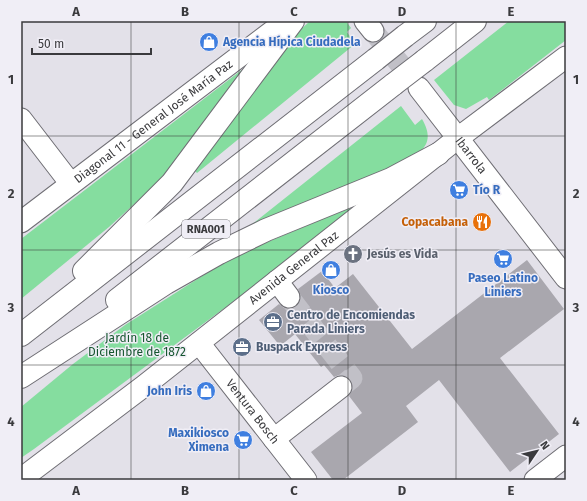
<svg xmlns="http://www.w3.org/2000/svg" width="587" height="501" font-family="'Fira Sans',sans-serif">
	<rect width="100%" height="100%" fill="#e3e1e9"/>
	<g fill="#85dd9f">
		<path d="M 310,21 L 346,21 L 351,28 L 347,32 L 355,44 L 197,173 L 193,169 C 234,123 264,62 310,21 Z"/>
		<path d="M 509,21 L 566,21 L 566,40 L 489,100 L 487,97 L 466,109 L 454,105 L 434,80 Z"/>
		<path d="M 252,62 L 175,167 L 109,227 L 21,299 L 21,239 Z"/>
		<path d="M 401,106 L 415,125 L 422,119 C 437,145 420,152 401,166 L 236,237 Z"/>
		<path d="M 369,201 L 34,449 L 21,458 L 21,407 L 73,364 L 125,325 L 232,257 L 325,218 Z"/>
	</g>
	<path fill="#a9a7ae" d="M 527,260 L 564,309 L 500,358 L 559,434 L 510,472 L 439,380 L 406,406 L 418,422 L 343,480 L 333,480 L 311,452 L 362,413 L 349,396 L 352,391 L 353,385 L 351,380 L 345,376 L 339,375 L 334,377 L 324,365 L 321,367 L 295,334 L 280,346 L 259,320 L 279,304 L 284,308 L 290,309 L 296,306 L 300,302 L 301,296 L 298,289 L 322,271 L 335,288 L 353,274 L 412,349 Z"/>
	<g fill="none" stroke-linecap="round" stroke-linejoin="round">
		<g stroke="#c1c0c7" stroke-width="21" stroke-dasharray="21 10" stroke-linecap="butt">
			<path d="M 373,31 L 418,86"/>
			<path d="M 289,297 L 352,378 L 341,387"/>
		</g>
		<g stroke="#6f6e74" stroke-width="23">
			<g id="minor">
				<path d="M 365,21 L 373,31"/>
				<path id="s1" d="M 419,88 L 566,278"/>
				<path d="M 21,119 L 71,184"/>
				<path id="s2" d="M 21,222 L 286,21"/>
				<path d="M 277,281 L 289,297"/>
				<path id="s3" d="M 199,343 L 306,480"/>
				<path d="M 274,439 L 341,387"/>
				<path id="s4" d="M 21,479 L 144,386 L 458,138 L 566,57"/>
				<path d="M 535,480 L 566,456"/>
			</g>
		</g>
		<g stroke="#6f6e74" stroke-width="24">
			<g id="highway">
				<path d="M 405,36 L 425,21"/>
				<path d="M 424,61 L 475,21"/>
				<path d="M 84,271 L 172,183 L 293,21"/>
				<path d="M 117,300 L 394,84"/>
				<path d="M 21,335 L 376,59"/>
				<path d="M 21,377 L 166,283 L 219,253 L 266,230 L 391,179 L 438,154"/>
			</g>
		</g>
		<use href="#minor" stroke="#fff" stroke-width="21"/>
		<use href="#highway" stroke="#fff" stroke-width="22"/>
		<g stroke="#6f6e74" stroke-width="24" stroke-linecap="butt">
			<g id="highway-bridge">
				<path d="M 376,59 L 405,36"/>
				<path d="M 394,84 L 424,61"/>
			</g>
		</g>
		<use href="#highway-bridge" stroke="#fff" stroke-width="22"/>
	</g>
	<path fill="none" stroke="#3a3a3d" stroke-width="1" stroke-opacity="0.55" d="M 131,21 L 131,480M 239,21 L 239,480M 348,21 L 348,480M 456,21 L 456,480M 21,136 L 566,136M 21,250 L 566,250M 21,365 L 566,365"/>
	<defs>
		<g id="shop-disc" transform="scale(1)"><circle r="9.5" fill="#3f7fe0" stroke="#f0eef6"/><path d="M-5-2.5h2.3a2.7 3.5 0 0 1 5.4 0H5L5.5 6h-11ZM-1.5-2.5h3a1.5 2.3 0 0 0-3 0Z" fill="#fff"/></g>
		<g id="supermarket-disc" transform="scale(1)"><circle r="9.5" fill="#3f7fe0" stroke="#f0eef6"/><path d="M-6-5.5h2.5l.6 2H6L4.5 2H-2.5L-4.4-4H-6ZM-1.5 3.2a1.3 1.3 0 1 0 .1 0ZM3 3.2a1.3 1.3 0 1 0 .1 0Z" fill="#fff"/></g>
		<g id="restaurant-disc" transform="scale(1)"><circle r="9.5" fill="#e8710a" stroke="#f0eef6"/><path d="M-5-6h1v4h1v-4h1v4h1v-4h1v5L-1.5 .5V6h-2V.5L-5-1ZM5-6V6H3V1.5H1.5Q1.5-4 5-6Z" fill="#fff"/></g>
		<g id="church-disc" transform="scale(1)"><circle r="9.5" fill="#6b7280" stroke="#f0eef6"/><path d="M-1.2-6h2.4v3.5h3.3v2.4h-3.3V6h-2.4V-.1h-3.3v-2.4h3.3Z" fill="#fff"/></g>
		<g id="office-disc" transform="scale(1)"><circle r="9.5" fill="#5c6f8a" stroke="#f0eef6"/><path d="M-6-3h4V-5.5h4V-3h4V5H-6ZM-1-4.5V-3h2v-1.5ZM-6 0V1H6V0Z" fill="#fff"/></g>
	</defs>
	<g fill-rule="evenodd">
		<use href="#shop-disc" x="209" y="42"/>
		<use href="#supermarket-disc" x="459" y="190"/>
		<use href="#restaurant-disc" x="482" y="222"/>
		<use href="#church-disc" x="353" y="254"/>
		<use href="#supermarket-disc" x="503" y="259"/>
		<use href="#shop-disc" x="331" y="270"/>
		<use href="#office-disc" x="273" y="322"/>
		<use href="#office-disc" x="242" y="347"/>
		<use href="#shop-disc" x="206" y="391"/>
		<use href="#supermarket-disc" x="243" y="440"/>
	</g>
	<g text-anchor="middle" dominant-baseline="central" stroke-width="3" stroke-linejoin="round" paint-order="stroke">
		<rect fill="#f0eef6" stroke="#717074" stroke-width="1" x="182" y="220" width="48" height="18" rx="3"/>
		<g font-size="11" font-weight="bold" fill="#3a3a3d">
			<text x="206" y="229">RNA001</text>
		</g>
		<g font-size="12" font-weight="bold" fill="#366cbe" stroke="#f0eef6" text-anchor="start">
			<text x="223" y="42">Agencia Hípica Ciudadela</text>
			<text x="473" y="190">Tío R</text>
			<text x="503" y="278" text-anchor="middle">Paseo Latino<tspan x="503" dy="14">Liniers</tspan></text>
			<text x="331" y="290" text-anchor="middle">Kiosco</text>
			<text x="192" y="391" text-anchor="end">John Iris</text>
			<text x="229" y="433" text-anchor="end">Maxikiosco<tspan x="229" dy="14">Ximena</tspan></text>
		</g>
		<g font-size="12" fill="#3a3a3d" stroke="#f0eef6">
			<text stroke="none"><textPath href="#s2" startOffset="166">Diagonal 11 - General José María Paz</textPath></text>
			<text stroke="none"><textPath href="#s1" startOffset="85">Ibarrola</textPath></text>
			<text stroke="none"><textPath href="#s4" startOffset="345">Avenida General Paz</textPath></text>
			<text stroke="none"><textPath href="#s3" startOffset="87">Ventura Bosch</textPath></text>
		</g>
		<g font-size="12" font-weight="bold" fill="#c56008" stroke="#f0eef6" text-anchor="end">
			<text x="468" y="222">Copacabana</text>
		</g>
		<g font-size="12" font-weight="bold" fill="#5b616d" stroke="#f0eef6" text-anchor="start">
			<text x="367" y="254">Jesús es Vida</text>
		</g>
		<g font-size="12" font-weight="bold" fill="#4e5e75" stroke="#f0eef6" text-anchor="start">
			<text x="287" y="315">Centro de Encomiendas<tspan x="287" dy="14">Parada Liniers</tspan></text>
			<text x="256" y="347">Buspack Express</text>
		</g>
		<g font-size="12" fill="#15562f" stroke="#f0eef6">
			<text x="137" y="338">Jardín 18 de<tspan x="137" dy="14">Diciembre de 1872</tspan></text>
		</g>
	</g>
	<rect width="587" height="501" fill="none" stroke="#f0eef6" stroke-width="44"/>
	<g transform="translate(537 451) rotate(55)" stroke="#f0eef6" stroke-width="3" paint-order="stroke">
	<path d="M0-3L7 15L0 10L-7 15Z" fill="#3a3a3d"/>
	<text y="-6" font-size="11" font-weight="bold" text-anchor="middle" fill="#3a3a3d">N</text>
	</g>
	<path d="M32 48v6h119v-6" fill="none" stroke="#3a3a3d" stroke-width="2"/>
	<text x="38" y="48" font-size="12" fill="#3a3a3d" stroke="#f0eef6" stroke-width="3" paint-order="stroke">50 m</text>
	<rect x="22" y="22" width="543" height="457" fill="none" stroke="#3a3a3d" stroke-width="1.5"/>
	<g font-size="13" text-anchor="middle" font-weight="bold" fill="#3a3a3d">
		<text x="76" y="16">A</text>
		<text x="185" y="16">B</text>
		<text x="294" y="16">C</text>
		<text x="402" y="16">D</text>
		<text x="511" y="16">E</text>
		<text x="11" y="84">1</text>
		<text x="576" y="84">1</text>
		<text x="11" y="198">2</text>
		<text x="576" y="198">2</text>
		<text x="11" y="312">3</text>
		<text x="576" y="312">3</text>
		<text x="11" y="426">4</text>
		<text x="576" y="426">4</text>
		<text x="76" y="495">A</text>
		<text x="185" y="495">B</text>
		<text x="294" y="495">C</text>
		<text x="402" y="495">D</text>
		<text x="511" y="495">E</text>
	</g>
</svg>
